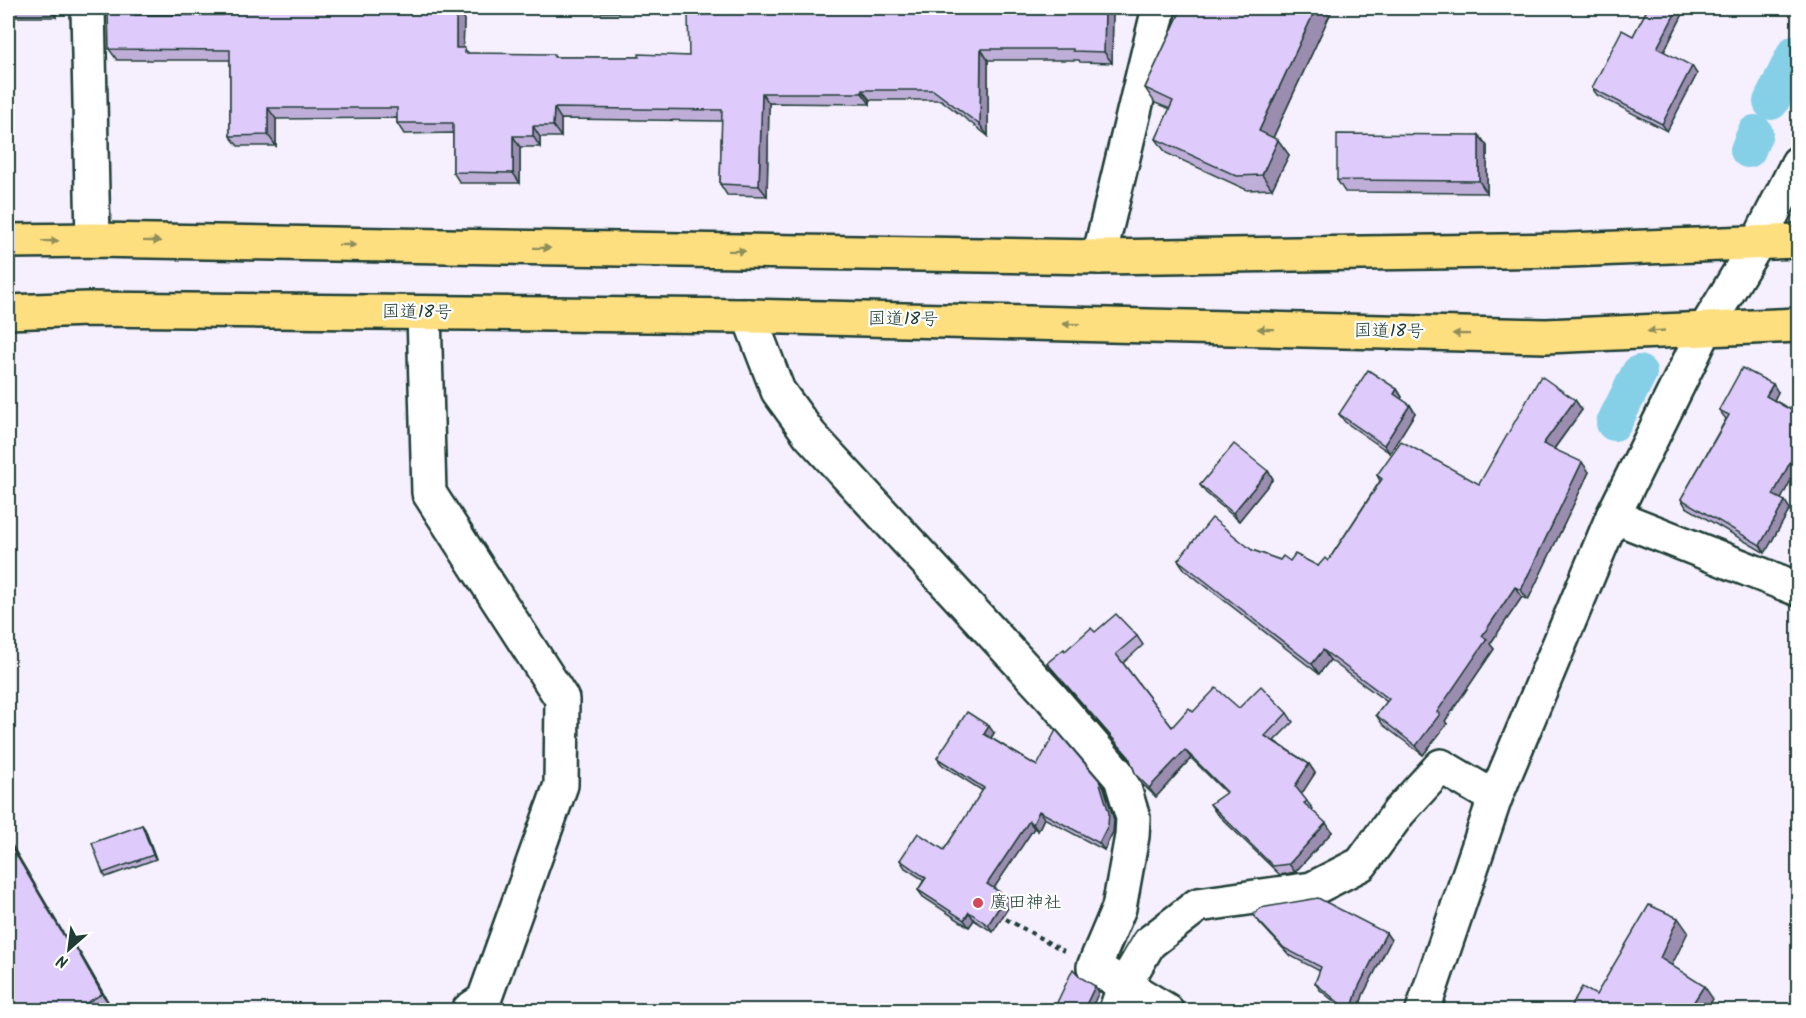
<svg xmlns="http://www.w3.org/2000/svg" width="1806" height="1018" font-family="Kalam,'Klee One',sans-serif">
	<rect width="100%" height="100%" fill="#f5effe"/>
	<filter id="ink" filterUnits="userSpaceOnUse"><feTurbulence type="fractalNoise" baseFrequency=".0167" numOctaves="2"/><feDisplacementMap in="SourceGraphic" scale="12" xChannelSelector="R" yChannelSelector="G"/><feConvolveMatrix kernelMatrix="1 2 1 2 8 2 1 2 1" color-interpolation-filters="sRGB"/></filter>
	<g filter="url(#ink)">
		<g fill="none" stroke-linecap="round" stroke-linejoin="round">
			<g stroke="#86d0e7" stroke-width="36">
				<path d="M 1771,102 L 1795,53"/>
				<path d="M 1748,150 L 1755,133"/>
				<path d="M 1614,423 L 1639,373"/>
			</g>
			<g stroke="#1f3d34" stroke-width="38">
				<g id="minor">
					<path d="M 88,8 L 93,240"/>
					<path d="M 1099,257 L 1159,8"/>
					<path d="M 424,313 L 429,493 L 562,699 L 561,785 L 484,1000 L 469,1010"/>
					<path d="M 749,316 L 778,391 L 810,435 L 1052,698 L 1121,778 L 1133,818 L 1132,836 L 1119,908 L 1094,967 L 1166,1010"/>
					<path d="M 1613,516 L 1798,589"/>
					<path d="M 1116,1010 L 1125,984 L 1149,943 L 1198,905 L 1312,889 L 1361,864 L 1399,812 L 1441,766 L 1495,798"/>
					<path d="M 1423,1010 L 1495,798 L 1613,516 L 1706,328 L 1758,242 L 1798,163"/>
				</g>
			</g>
			<g stroke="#1f3d34" stroke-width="38">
				<g id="highway">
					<path d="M 8,241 L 93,240 L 1099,257 L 1568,250 L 1798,241"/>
					<path d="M 8,312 L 87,309 L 749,316 L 1546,336 L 1798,325"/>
				</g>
			</g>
			<path stroke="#1f3d34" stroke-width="4" stroke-dasharray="4.5 4.5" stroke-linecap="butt" d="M 1006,919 L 1064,951"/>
			<use href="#minor" stroke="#fff" stroke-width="33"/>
			<use href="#highway" stroke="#fedf80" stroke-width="33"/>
		</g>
		<g fill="#bfaed8" stroke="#1f3d34" stroke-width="1.5">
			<rect x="8" y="8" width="48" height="9"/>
			<path d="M 573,8 L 651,8 L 651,12 L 577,13 Z"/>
			<path d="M 1113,8 L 1112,63 L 1080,62 L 1079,60 L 988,60 L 988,136 L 941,100 L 870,100 L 870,104 L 769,103 L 767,196 L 727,195 L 720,184 L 722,121 L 561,119 L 561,137 L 540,137 L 540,147 L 520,147 L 520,183 L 460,183 L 453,172 L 453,133 L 404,134 L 397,123 L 397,118 L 276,119 L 276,146 L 238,146 L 230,136 L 230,60 L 117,60 L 109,49 L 135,10 L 138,15 L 464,17 L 463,48 L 469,53 L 555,57 L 639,57 L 689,56 Z"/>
			<path d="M 1182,8 L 1333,8 L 1273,138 L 1278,140 L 1289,155 L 1272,189 L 1247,190 L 1166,153 L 1156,139 L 1170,109 L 1155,103 L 1145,88 Z"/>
			<path d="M 1648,8 L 1686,8 L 1664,52 L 1697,74 L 1667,131 L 1597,95 L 1592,88 L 1633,36 Z"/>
			<path d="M 1479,135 L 1487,146 L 1487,193 L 1345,192 L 1337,180 Z"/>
			<path d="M 1397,389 L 1402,397 L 1401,399 L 1410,405 L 1415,413 L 1390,453 L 1345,422 L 1339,414 Z"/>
			<path d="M 1778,392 L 1774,400 L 1798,414 L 1798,466 L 1781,499 L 1790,509 L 1765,553 L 1686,507 L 1681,499 L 1726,419 L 1719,410 Z"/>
			<path d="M 1575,400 L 1582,410 L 1554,449 L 1589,472 L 1528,600 L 1522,597 L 1490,644 L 1494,649 L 1445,721 L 1447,724 L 1423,755 L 1383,725 L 1376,715 L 1387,702 L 1330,660 L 1319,674 L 1185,570 L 1178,560 L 1252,550 L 1280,560 L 1290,561 L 1318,566 L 1328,561 L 1380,481 L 1377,475 L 1479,484 Z"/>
			<path d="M 1268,471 L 1273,479 L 1239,521 L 1206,493 L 1200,485 Z"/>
			<path d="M 1095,632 L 1137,636 L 1143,645 L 1123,663 L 1172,727 L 1193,712 L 1239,708 L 1287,713 L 1293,722 L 1274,741 L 1309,764 L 1315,773 L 1301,794 L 1313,809 L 1312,810 L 1332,832 L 1295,872 L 1280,875 L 1216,813 L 1210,804 L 1226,793 L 1191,758 L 1156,797 L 1142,784 L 1136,775 L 1130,760 L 1053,671 L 1047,663 Z"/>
			<path d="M 994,733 L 991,738 L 1037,766 L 1104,787 L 1114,820 L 1113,832 L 1104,850 L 1044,818 L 1038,831 L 1034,828 L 994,888 L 1011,903 L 993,932 L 974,920 L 969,927 L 923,897 L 918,890 L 924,880 L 905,868 L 900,860 L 944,850 L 983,791 L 942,765 L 937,758 Z"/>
			<path d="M 142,825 L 145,829 L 156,859 L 106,877 L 103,873 Z"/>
			<path d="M 8,839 L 69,943 L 80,953 L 110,1005 L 101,1011 L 8,1011 Z"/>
			<path d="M 1253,915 L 1386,933 L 1391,940 L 1363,995 L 1358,1011 L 1346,1011 L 1320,990 L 1315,983 L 1320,971 L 1289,955 L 1258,921 Z"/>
		</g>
		<g fill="#9b8db0" stroke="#1f3d34" stroke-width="1.5">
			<path d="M 49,8 L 56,8 L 56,17 Z"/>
			<path d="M 456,8 L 464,17 L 463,58 L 456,48 Z"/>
			<path d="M 1105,8 L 1113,8 L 1112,63 L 1104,52 Z"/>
			<path d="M 1316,8 L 1333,8 L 1269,146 L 1259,131 Z"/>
			<path d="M 1678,8 L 1686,8 L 1662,55 L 1657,48 Z"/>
			<path d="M 981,49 L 988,60 L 988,136 L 980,125 Z"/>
			<path d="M 1692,66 L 1697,74 L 1667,131 L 1662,124 Z"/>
			<path d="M 862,90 L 870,100 L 870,104 L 862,93 Z"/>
			<path d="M 762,93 L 769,103 L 767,196 L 759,186 Z"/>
			<path d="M 268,108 L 276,119 L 276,146 L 268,135 Z"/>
			<path d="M 554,108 L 561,119 L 561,137 L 553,126 Z"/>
			<path d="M 533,126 L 540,137 L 540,147 L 533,136 Z"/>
			<path d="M 1479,135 L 1487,146 L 1487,193 L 1479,181 Z"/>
			<path d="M 513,136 L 520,147 L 520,183 L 513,173 Z"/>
			<path d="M 1278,140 L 1289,155 L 1272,189 L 1262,175 Z"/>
			<path d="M 1773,384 L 1778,392 L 1772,404 L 1766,396 Z"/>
			<path d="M 1397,389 L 1402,397 L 1399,402 L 1394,394 Z"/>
			<path d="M 1575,400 L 1582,410 L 1550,454 L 1543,444 Z"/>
			<path d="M 1410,405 L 1415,413 L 1390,453 L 1384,445 Z"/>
			<path d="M 1798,447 L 1798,466 L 1779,503 L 1773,495 Z"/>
			<path d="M 1582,462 L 1589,472 L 1528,600 L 1521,590 Z"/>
			<path d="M 1268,471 L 1273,479 L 1239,521 L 1233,513 Z"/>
			<path d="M 1785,501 L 1790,509 L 1765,553 L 1760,545 Z"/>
			<path d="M 1515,587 L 1522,597 L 1490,644 L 1494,649 L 1445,721 L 1447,724 L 1423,755 L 1416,746 L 1482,636 Z"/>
			<path d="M 1323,650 L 1330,660 L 1319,674 L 1312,664 Z"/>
			<path d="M 989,726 L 994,733 L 989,741 L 984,734 Z"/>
			<path d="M 1185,750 L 1191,758 L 1156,797 L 1149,788 Z"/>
			<path d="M 1309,764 L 1315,773 L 1301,795 L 1295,786 Z"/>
			<path d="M 1099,780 L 1104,787 L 1114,820 L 1113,832 L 1104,850 L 1099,843 Z"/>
			<path d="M 1039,811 L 1044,818 L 1038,831 L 1033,824 Z"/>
			<path d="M 1029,821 L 1034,828 L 992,891 L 987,884 Z"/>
			<path d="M 1326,823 L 1332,832 L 1295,872 L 1289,864 Z"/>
			<path d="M 142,825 L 145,829 L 156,859 L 153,855 Z"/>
			<path d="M 8,839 L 76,955 L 68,943 L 8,841 Z"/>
			<path d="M 1006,896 L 1011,903 L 993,932 L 988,925 Z"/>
			<path d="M 969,912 L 974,920 L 969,927 L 964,920 Z"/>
			<path d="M 1678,918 L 1688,932 L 1669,971 L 1660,958 Z"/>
			<path d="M 1386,933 L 1391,940 L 1363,995 L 1358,1011 L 1351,1011 L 1358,988 Z"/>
			<path d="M 72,941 L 80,953 L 110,1005 L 102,994 Z"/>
			<path d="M 1095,986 L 1099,992 L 1090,1011 L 1083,1011 Z"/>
			<path d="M 1704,986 L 1713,999 L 1706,1011 L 1688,1011 Z"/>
		</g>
		<g fill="#decafb" stroke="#1f3d34" stroke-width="1.5">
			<path d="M 223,8 L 456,8 L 456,48 L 465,48 L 465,53 L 554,54 L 554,57 L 639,57 L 639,54 L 689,56 L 688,15 L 720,14 L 720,8 L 1105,8 L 1104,52 L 1073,51 L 1073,49 L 981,49 L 980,125 L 933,90 L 862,90 L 862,93 L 762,93 L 759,186 L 720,184 L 722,110 L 554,108 L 553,126 L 533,126 L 533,136 L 513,136 L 513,173 L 453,172 L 453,123 L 397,123 L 397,108 L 268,108 L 268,135 L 230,136 L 230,50 L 109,49 L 108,11 L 135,10 L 135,15 L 223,15 Z"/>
			<path d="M 1182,8 L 1316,8 L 1259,131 L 1278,140 L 1262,175 L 1237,176 L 1156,139 L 1173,101 L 1145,88 Z"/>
			<path d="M 1648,8 L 1678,8 L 1657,48 L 1692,66 L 1662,124 L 1592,88 L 1622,30 L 1633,36 Z"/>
			<path d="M 1337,134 L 1479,135 L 1479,181 L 1337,180 Z"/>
			<path d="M 1742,368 L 1773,384 L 1766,396 L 1798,414 L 1798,447 L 1773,495 L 1785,501 L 1760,545 L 1681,499 L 1729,415 L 1719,410 Z"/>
			<path d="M 1368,370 L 1397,389 L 1394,394 L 1410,405 L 1384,445 L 1339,414 Z"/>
			<path d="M 1541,376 L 1575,400 L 1543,444 L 1582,462 L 1521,590 L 1515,587 L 1482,636 L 1487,639 L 1437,712 L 1440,714 L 1416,746 L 1376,715 L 1389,699 L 1323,650 L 1312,664 L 1178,560 L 1212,518 L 1252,550 L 1280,560 L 1283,556 L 1290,561 L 1295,554 L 1318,566 L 1325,558 L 1328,561 L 1382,479 L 1377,475 L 1401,441 L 1479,484 Z"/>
			<path d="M 1234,444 L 1268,471 L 1233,513 L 1200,485 Z"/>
			<path d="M 1116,614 L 1137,636 L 1116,654 L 1172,727 L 1189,708 L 1193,712 L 1216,688 L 1239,708 L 1261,686 L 1287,713 L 1265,736 L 1309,764 L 1295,786 L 1307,801 L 1304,803 L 1326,823 L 1289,864 L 1273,866 L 1210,804 L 1227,792 L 1185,750 L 1149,788 L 1136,775 L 1129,757 L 1047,663 L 1064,649 L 1065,651 L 1091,628 L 1095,632 Z"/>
			<path d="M 967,712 L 989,726 L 984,734 L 1037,766 L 1056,730 L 1099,780 L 1109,813 L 1108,825 L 1099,843 L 1039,811 L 1033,824 L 1029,821 L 987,884 L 1006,896 L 988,925 L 969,912 L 964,920 L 918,890 L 926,878 L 900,860 L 918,833 L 944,850 L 984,788 L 937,758 Z"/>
			<path d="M 142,825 L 153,855 L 103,873 L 92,843 Z"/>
			<path d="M 8,841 L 68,943 L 72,941 L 102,994 L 73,1011 L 8,1011 Z"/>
			<path d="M 1318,898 L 1386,933 L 1358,988 L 1351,1011 L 1349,1011 L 1315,983 L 1321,967 L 1284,948 L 1253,915 L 1260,908 Z"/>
			<path d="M 1649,905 L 1678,918 L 1660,958 L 1704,986 L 1688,1011 L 1568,1011 L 1582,987 L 1596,995 Z"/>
			<path d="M 1073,969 L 1080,977 L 1095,986 L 1083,1011 L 1053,1011 Z"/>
		</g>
		<defs><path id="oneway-solid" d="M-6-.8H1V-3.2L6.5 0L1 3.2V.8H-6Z" transform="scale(1.5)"/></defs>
		<g fill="#8e8e5a">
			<use href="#oneway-solid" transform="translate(50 241) rotate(-1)"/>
			<use href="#oneway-solid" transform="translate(152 241) rotate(1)"/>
			<use href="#oneway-solid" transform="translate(347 245) rotate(1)"/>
			<use href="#oneway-solid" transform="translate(542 248) rotate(1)"/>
			<use href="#oneway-solid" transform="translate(737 251) rotate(1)"/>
			<use href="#oneway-solid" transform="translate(1071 324) rotate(-179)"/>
			<use href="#oneway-solid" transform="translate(1266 329) rotate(-179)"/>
			<use href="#oneway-solid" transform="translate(1656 331) rotate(177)"/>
			<use href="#oneway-solid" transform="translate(1461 334) rotate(-179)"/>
		</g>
	</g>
	<circle fill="#d1495b" stroke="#fff" stroke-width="2" cx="978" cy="903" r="6"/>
	<g text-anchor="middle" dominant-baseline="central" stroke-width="4.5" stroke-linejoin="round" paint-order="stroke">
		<g font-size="18" fill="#1f3d34" stroke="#fff">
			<text transform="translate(417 313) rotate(1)">国道18号</text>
			<text transform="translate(903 320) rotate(1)">国道18号</text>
			<text transform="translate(1389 332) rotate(1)">国道18号</text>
		</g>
		<g font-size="18" fill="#1f3d34" stroke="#fff" text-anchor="start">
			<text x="990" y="903">廣田神社</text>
		</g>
	</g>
	<rect width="1806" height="1018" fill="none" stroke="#fff" stroke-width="30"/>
	<rect x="15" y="15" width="1776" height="988" fill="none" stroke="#1f3d34" stroke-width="2" filter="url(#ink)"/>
	<g transform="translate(69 949) rotate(208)" stroke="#ffffff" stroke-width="4.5" paint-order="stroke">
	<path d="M0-4.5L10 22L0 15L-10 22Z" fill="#1f3d34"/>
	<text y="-9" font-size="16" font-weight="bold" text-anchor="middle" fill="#1f3d34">N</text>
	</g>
</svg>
